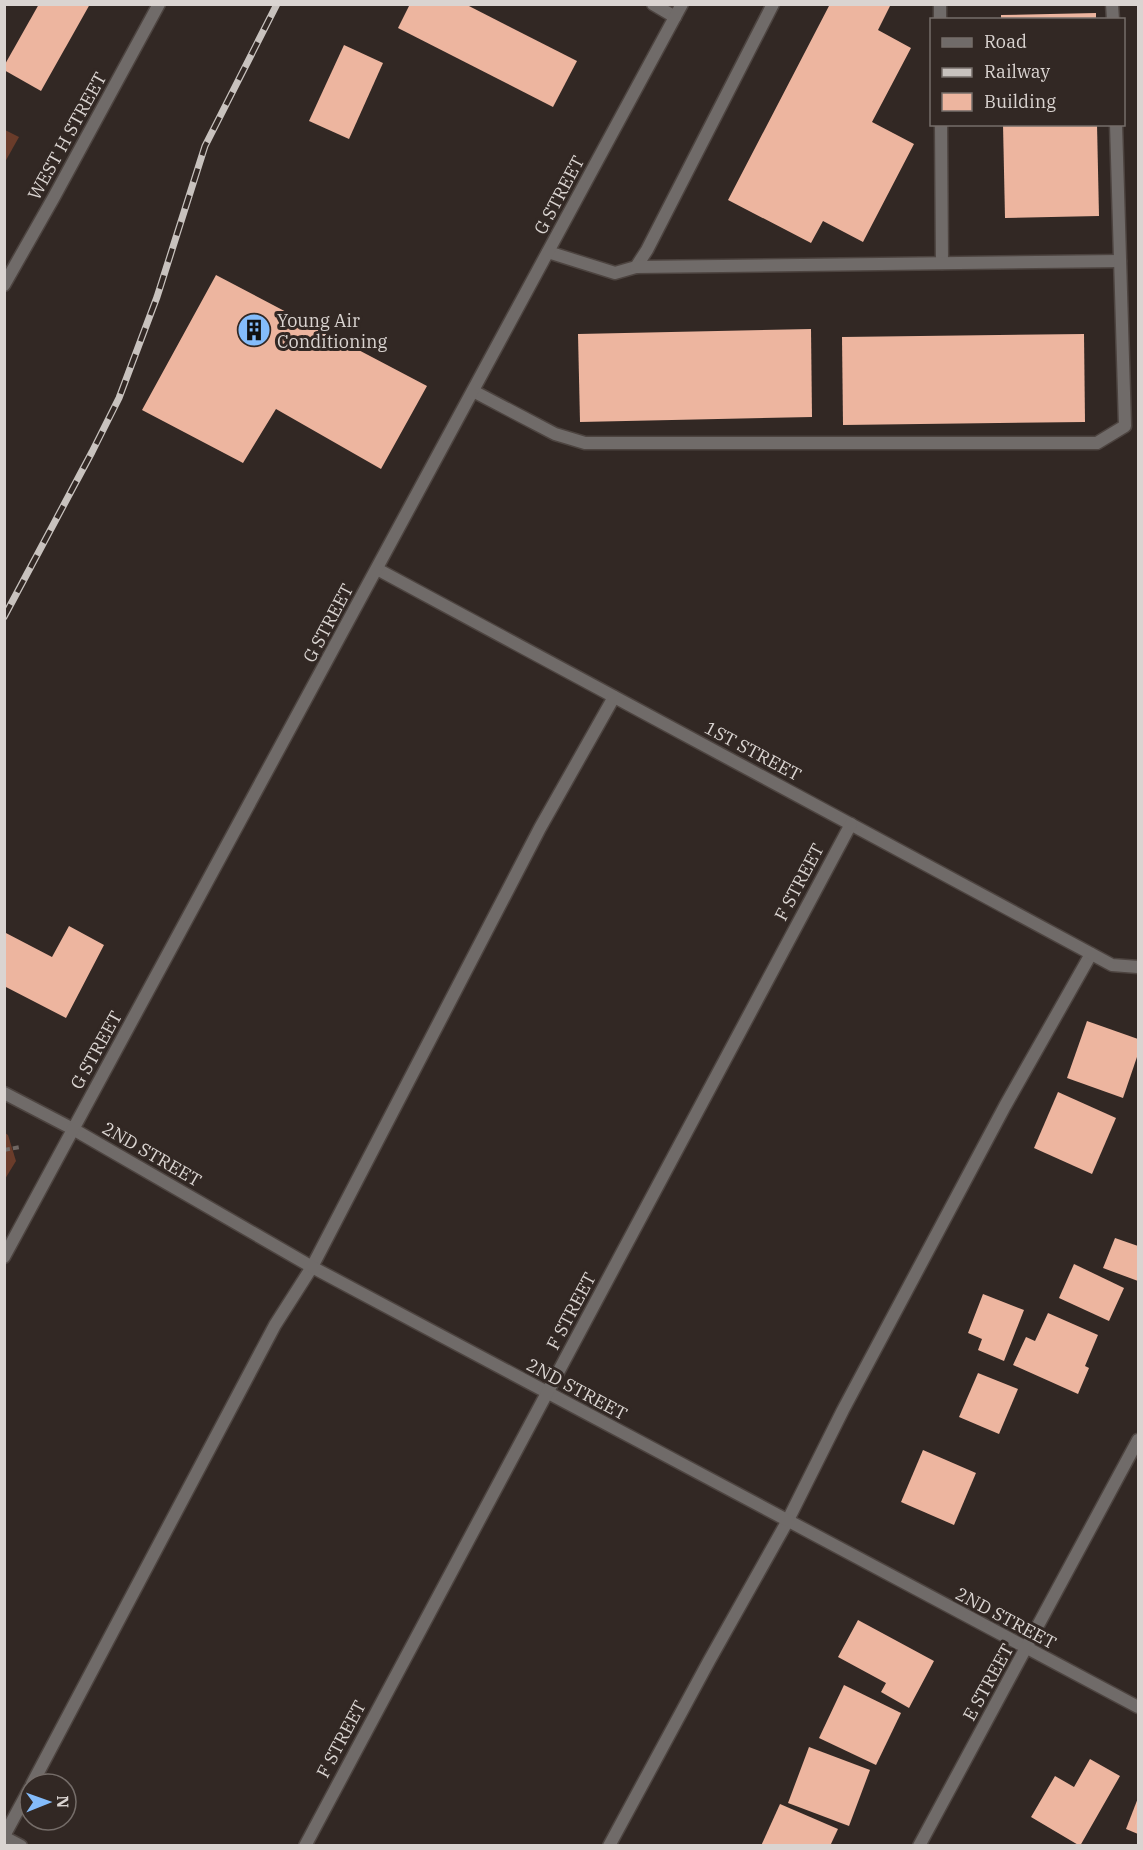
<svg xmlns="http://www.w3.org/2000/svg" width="1143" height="1850" font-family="'IBM Plex Serif',serif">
	<rect width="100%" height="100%" fill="#322824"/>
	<g fill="#6a3c2a">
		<path d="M 5,130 L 19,137 L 5,162 Z"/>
		<path d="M 5,1133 L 8,1135 L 16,1161 L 5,1179 Z"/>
	</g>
	<g fill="#edb59f">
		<path d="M 39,4 L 90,4 L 41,91 L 4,70 L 4,66 Z"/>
		<path d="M 410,4 L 465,4 L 577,61 L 553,107 L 398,28 Z"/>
		<path d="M 830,4 L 891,4 L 878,30 L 911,48 L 872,122 L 914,144 L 863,242 L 823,221 L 811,243 L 728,200 Z"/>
		<path d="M 1096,13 L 1096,20 L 1001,20 L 1001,15 Z"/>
		<path d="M 344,45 L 383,63 L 349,139 L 309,121 Z"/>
		<path d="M 1003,124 L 1097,124 L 1099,216 L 1005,218 Z"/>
		<path d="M 216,275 L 427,386 L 381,469 L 276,409 L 243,463 L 142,410 Z"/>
		<path d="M 811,329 L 812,417 L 580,422 L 578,334 Z"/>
		<path d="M 1084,334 L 1085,422 L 843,425 L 842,337 Z"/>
		<path d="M 69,926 L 104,945 L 66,1018 L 4,986 L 4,932 L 52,957 Z"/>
		<path d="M 1087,1021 L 1138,1039 L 1138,1054 L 1123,1098 L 1067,1078 Z"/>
		<path d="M 1058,1092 L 1116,1118 L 1092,1174 L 1034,1148 Z"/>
		<path d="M 1115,1238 L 1138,1246 L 1138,1281 L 1103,1268 Z"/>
		<path d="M 1074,1264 L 1124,1288 L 1109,1321 L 1059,1298 Z"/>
		<path d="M 983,1294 L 1024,1310 L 1004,1361 L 978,1350 L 982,1339 L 968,1333 Z"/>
		<path d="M 1048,1313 L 1098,1335 L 1085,1366 L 1089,1368 L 1078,1394 L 1013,1365 L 1026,1337 L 1035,1341 Z"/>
		<path d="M 978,1373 L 1018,1389 L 999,1434 L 959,1417 Z"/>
		<path d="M 923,1450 L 976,1473 L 954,1525 L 901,1502 Z"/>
		<path d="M 858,1620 L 934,1661 L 909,1708 L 881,1692 L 886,1683 L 838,1657 Z"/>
		<path d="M 844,1685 L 901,1713 L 876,1765 L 819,1738 Z"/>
		<path d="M 809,1747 L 870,1770 L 849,1826 L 788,1803 Z"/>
		<path d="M 1090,1759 L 1120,1776 L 1080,1846 L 1031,1817 L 1055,1776 L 1074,1787 Z"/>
		<path d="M 1138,1798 L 1138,1834 L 1126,1829 Z"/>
		<path d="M 780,1804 L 838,1829 L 830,1846 L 761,1846 Z"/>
	</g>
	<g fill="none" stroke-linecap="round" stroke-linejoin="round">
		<g stroke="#4d4440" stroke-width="15">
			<g id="service">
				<path d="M 653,4 L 675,17"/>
				<path d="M 940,4 L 940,20"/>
				<path d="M 1112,4 L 1113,20"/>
				<path d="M 941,124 L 942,263"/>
				<path d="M 548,252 L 615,273 L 636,267 L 647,250 L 773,4"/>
				<path d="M 636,267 L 1120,261"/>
				<path d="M 473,391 L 555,434 L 585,443 L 1097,443 L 1125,426 L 1116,124"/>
				<path d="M 32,1784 L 275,1325 L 312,1267 L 540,828 L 614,697"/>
				<path d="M 4,1836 L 30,1788"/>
				<path d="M 609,1846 L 709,1661 L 787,1522 L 843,1410 L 1005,1106 L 1091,954"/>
			</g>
		</g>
		<g stroke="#4d4440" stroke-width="15">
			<g id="minor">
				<path d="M 377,569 L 1112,965 L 1138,967"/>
				<path d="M 4,1093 L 73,1129 L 312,1267 L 1138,1707"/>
				<path d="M 4,1257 L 682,4"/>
				<path d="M 4,1837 L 21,1846"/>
				<path d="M 305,1846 L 851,824"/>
				<path d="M 919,1846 L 1138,1440"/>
			</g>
		</g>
		<g stroke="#4d4440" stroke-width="15">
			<path id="tertiary" d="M 4,285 L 54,197 L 159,4"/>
		</g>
		<path stroke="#6f6763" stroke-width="4" stroke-dasharray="6 3" stroke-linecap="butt" d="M 4,1150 L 20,1147"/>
		<use href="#service" stroke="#706b69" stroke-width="12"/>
		<use href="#minor" stroke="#706b69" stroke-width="12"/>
		<use href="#tertiary" stroke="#706b69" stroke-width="12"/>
		<g stroke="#c8c2be" stroke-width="7">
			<path id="rail" d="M 4,617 L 92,452 L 119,398 L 157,297 L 205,146 L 277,4"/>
		</g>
		<use href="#rail" stroke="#322824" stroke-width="4.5" stroke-dasharray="14" stroke-linecap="butt"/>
	</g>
	<defs>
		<g id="building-disc" transform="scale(1.725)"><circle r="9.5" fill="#84bcfb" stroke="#322824"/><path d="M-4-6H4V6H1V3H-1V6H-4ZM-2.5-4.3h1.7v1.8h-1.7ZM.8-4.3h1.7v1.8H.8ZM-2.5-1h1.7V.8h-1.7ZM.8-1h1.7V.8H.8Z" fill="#111"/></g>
	</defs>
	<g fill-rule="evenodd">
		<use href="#building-disc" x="254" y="330"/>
	</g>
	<g text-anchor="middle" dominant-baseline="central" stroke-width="6" stroke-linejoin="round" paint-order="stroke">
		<g font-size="18" fill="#dad4d1" stroke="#322824">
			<text transform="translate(67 136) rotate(-61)">WEST H STREET</text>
			<text transform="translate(559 195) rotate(-62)">G STREET</text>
			<text transform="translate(328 623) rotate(-62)">G STREET</text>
			<text transform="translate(753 751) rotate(28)">1ST STREET</text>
			<text transform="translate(799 882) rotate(-62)">F STREET</text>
			<text transform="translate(96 1050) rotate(-61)">G STREET</text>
			<text transform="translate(152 1154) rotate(30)">2ND STREET</text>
			<text transform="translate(571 1311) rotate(-62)">F STREET</text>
			<text transform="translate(577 1389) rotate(28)">2ND STREET</text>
			<text transform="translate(1006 1618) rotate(28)">2ND STREET</text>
			<text transform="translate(988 1682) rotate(-61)">E STREET</text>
			<text transform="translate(341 1739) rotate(-62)">F STREET</text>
		</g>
		<g font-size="18" fill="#dad4d1" stroke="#322824" text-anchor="start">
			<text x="277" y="320">Young Air<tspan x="277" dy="21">Conditioning</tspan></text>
		</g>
	</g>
	<rect width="1143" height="1850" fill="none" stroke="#dad4d1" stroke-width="12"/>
	<rect x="930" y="18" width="195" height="108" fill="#322824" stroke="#756d69" stroke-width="1.5"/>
	<rect x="942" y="38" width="30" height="9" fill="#706b69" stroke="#756d69" stroke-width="1.5"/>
	<text x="984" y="48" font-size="18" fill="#dad4d1">Road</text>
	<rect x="942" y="68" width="30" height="9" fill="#c8c2be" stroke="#756d69" stroke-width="1.5"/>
	<text x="984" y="78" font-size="18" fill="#dad4d1">Railway</text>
	<rect x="942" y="93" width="30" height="18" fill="#edb59f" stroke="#756d69" stroke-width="1.5"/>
	<text x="984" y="108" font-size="18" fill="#dad4d1">Building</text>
	<g transform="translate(48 1802) rotate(89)"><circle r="28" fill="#322824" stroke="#756d69" stroke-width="1.5"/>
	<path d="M0-4.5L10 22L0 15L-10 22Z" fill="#84bcfb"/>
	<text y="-9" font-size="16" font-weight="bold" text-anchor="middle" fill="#dad4d1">N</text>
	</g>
</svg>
